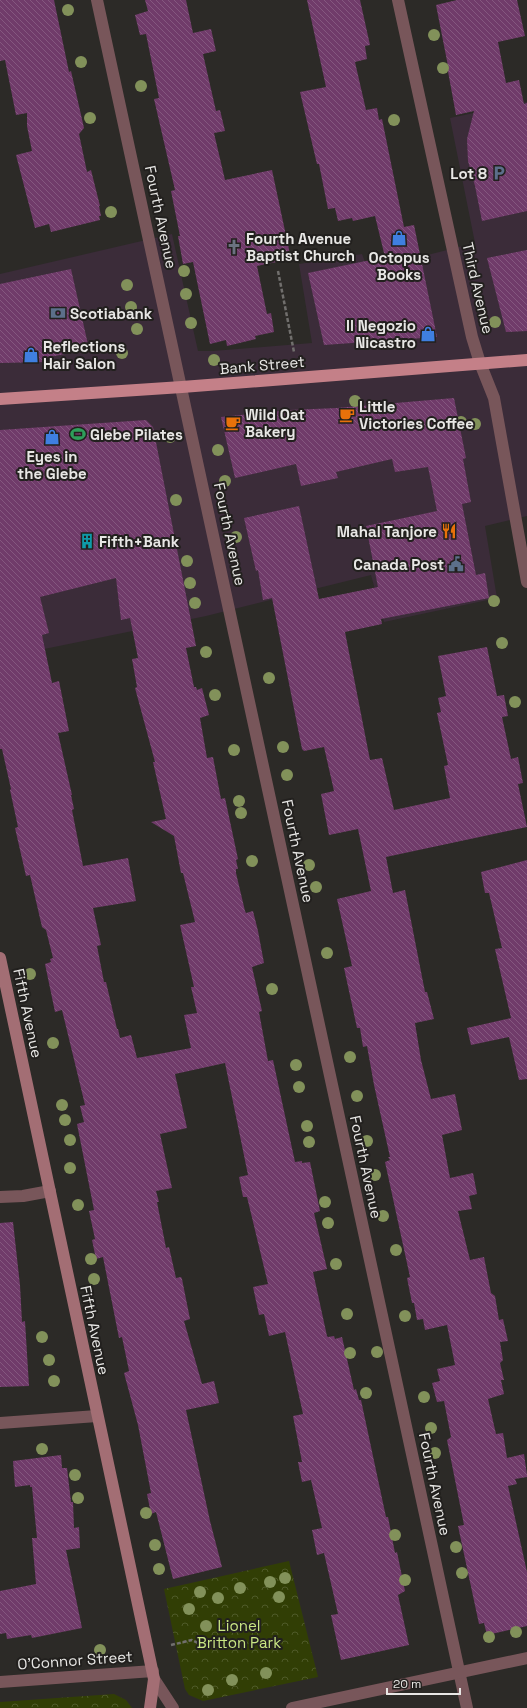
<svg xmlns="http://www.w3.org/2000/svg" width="527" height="1708" font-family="'Space Grotesk',sans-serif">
	<defs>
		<pattern id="park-crowns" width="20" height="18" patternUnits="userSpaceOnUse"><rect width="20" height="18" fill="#313e05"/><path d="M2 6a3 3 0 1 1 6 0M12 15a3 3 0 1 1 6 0" fill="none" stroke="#4f5a29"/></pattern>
		<pattern id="building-back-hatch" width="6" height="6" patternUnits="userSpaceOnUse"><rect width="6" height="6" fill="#703b6a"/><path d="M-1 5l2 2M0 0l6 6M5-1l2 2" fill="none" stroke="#84577f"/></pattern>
	</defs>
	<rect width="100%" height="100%" fill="#2c2a27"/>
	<path fill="#3b2c39" d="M 527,102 L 527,516 L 485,526 L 497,598 L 384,622 L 371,575 L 206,616 L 0,658 L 0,274 L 172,234 L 198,351 L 213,351 L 312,343 L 299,264 L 362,254 L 368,270 L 475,243 L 450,118 Z"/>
	<g fill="url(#park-crowns)">
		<path d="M 289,1561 L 318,1677 L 203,1701 L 189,1695 L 185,1689 L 164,1589 Z"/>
		<path d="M 114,1694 L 126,1700 L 132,1708 L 0,1708 L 0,1702 Z"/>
	</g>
	<g fill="url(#building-back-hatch)" fill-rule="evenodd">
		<path d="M 0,0 L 54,0 L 69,72 L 71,71 L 84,128 L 79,134 L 87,172 L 91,170 L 100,206 L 99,206 L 101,216 L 99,216 L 100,220 L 51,232 L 49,224 L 35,228 L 16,155 L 32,151 L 27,126 L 27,113 L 16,115 L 5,60 L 0,61 Z"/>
		<path d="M 145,0 L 186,0 L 193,33 L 211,29 L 216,51 L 203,54 L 216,111 L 220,110 L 225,131 L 214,133 L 225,180 L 272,170 L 291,259 L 257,266 L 267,314 L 271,313 L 274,332 L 255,336 L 256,339 L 227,346 L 226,340 L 210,344 L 193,262 L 183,264 L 178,236 L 180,236 L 171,191 L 175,190 L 154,99 L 159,98 L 146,34 L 140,35 L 135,15 L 148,11 Z"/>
		<path d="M 307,0 L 360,0 L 370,45 L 365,46 L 367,59 L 355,62 L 366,110 L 377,108 L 379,120 L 382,119 L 404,227 L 414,225 L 437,337 L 324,345 L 308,273 L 385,257 L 375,216 L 353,221 L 352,218 L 338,221 L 335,208 L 328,209 L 319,164 L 317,164 L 316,160 L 300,92 L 326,87 Z"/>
		<path d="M 457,0 L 517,0 L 525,36 L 498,42 L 506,83 L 519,80 L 524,104 L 527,103 L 527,211 L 482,221 L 475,186 L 468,161 L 467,139 L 474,111 L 456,115 L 447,66 L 448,66 L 436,5 Z"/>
		<path d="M 527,250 L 527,331 L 506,332 L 487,258 Z"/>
		<path d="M 71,269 L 89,349 L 45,358 L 46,362 L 0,363 L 0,284 Z"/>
		<path d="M 454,398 L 466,458 L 463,459 L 471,502 L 462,504 L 476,575 L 485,573 L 489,598 L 381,619 L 382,624 L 345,632 L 370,760 L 382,758 L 394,810 L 450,798 L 444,766 L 448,765 L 437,713 L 441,712 L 438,698 L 446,696 L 438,656 L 487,647 L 497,696 L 504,695 L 508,716 L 502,717 L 511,759 L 518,757 L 523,783 L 518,784 L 527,827 L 386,857 L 393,893 L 405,890 L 425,992 L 427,992 L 434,1019 L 415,1023 L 421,1060 L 431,1099 L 455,1094 L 462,1130 L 442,1135 L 450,1178 L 473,1173 L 477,1194 L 469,1196 L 472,1209 L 458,1211 L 470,1260 L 484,1257 L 491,1293 L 495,1296 L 499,1320 L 503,1319 L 508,1341 L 500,1342 L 503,1360 L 500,1363 L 504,1380 L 501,1380 L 504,1394 L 488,1399 L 496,1434 L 503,1433 L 507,1458 L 524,1454 L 527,1475 L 527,1477 L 515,1479 L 517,1484 L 508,1486 L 527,1572 L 527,1626 L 487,1635 L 484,1623 L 479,1624 L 458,1526 L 464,1525 L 447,1440 L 451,1437 L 444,1401 L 437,1402 L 432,1383 L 440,1381 L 437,1369 L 455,1365 L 447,1325 L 425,1330 L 423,1319 L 417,1320 L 414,1303 L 412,1303 L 407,1278 L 410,1277 L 385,1162 L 390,1160 L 388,1157 L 390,1157 L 374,1085 L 367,1046 L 363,1047 L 360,1028 L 357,1028 L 344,968 L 352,966 L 337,899 L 371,891 L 358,829 L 329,835 L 321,794 L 334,791 L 324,747 L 304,751 L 302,749 L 272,598 L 263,600 L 258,570 L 256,571 L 244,518 L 299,506 L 319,599 L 378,587 L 366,526 L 437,511 L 428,467 L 395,472 L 392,459 L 336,472 L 338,478 L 301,486 L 296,464 L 235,478 L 221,417 L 290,410 L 337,408 Z"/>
		<path d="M 146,420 L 153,427 L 196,646 L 186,648 L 194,687 L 196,687 L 197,690 L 202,688 L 209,715 L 200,718 L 207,758 L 213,757 L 221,799 L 225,798 L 238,859 L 236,860 L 238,869 L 236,869 L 236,873 L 245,911 L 246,913 L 253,911 L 258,931 L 264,963 L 252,967 L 262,1011 L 259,1012 L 268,1061 L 273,1060 L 295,1162 L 302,1161 L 302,1163 L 310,1162 L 320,1211 L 314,1213 L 327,1269 L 313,1272 L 327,1336 L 328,1337 L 334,1336 L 335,1339 L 342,1337 L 354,1390 L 356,1389 L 359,1400 L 361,1400 L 386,1517 L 388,1517 L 395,1553 L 397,1552 L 405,1591 L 398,1595 L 409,1645 L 341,1660 L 331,1615 L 338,1614 L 324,1553 L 317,1555 L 312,1530 L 322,1528 L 311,1480 L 302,1482 L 298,1462 L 302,1462 L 293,1416 L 303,1414 L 285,1332 L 269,1336 L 264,1314 L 259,1315 L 253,1287 L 268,1284 L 247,1197 L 243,1197 L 239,1177 L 248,1175 L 225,1063 L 175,1074 L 187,1128 L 160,1134 L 172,1188 L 156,1191 L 159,1202 L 157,1202 L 166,1248 L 169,1247 L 176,1278 L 181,1277 L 182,1279 L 190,1319 L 184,1321 L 202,1384 L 214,1381 L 219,1403 L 186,1410 L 210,1521 L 222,1567 L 173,1579 L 156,1512 L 151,1514 L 147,1494 L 151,1493 L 138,1425 L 124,1373 L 129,1371 L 122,1337 L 119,1338 L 103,1257 L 96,1259 L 92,1240 L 95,1239 L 89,1211 L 94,1210 L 77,1124 L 84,1122 L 80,1106 L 85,1105 L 62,1010 L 55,1012 L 45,964 L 51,962 L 50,959 L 53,958 L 46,930 L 42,927 L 30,875 L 26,876 L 15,828 L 18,827 L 10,790 L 11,789 L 2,749 L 0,749 L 0,430 ZM 116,578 L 121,620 L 130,618 L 138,658 L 132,659 L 137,687 L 135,688 L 155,762 L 153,762 L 166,819 L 151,822 L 174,836 L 181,873 L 183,873 L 195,922 L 180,925 L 194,987 L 191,987 L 197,1013 L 184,1015 L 191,1048 L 137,1058 L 131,1035 L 120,1038 L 118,1029 L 117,1029 L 106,982 L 104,982 L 97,946 L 101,945 L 93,908 L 136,901 L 128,858 L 83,866 L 72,810 L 74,809 L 71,795 L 72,795 L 58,733 L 69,731 L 59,681 L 52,683 L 42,635 L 49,633 L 40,597 Z"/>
		<path d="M 527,860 L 527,1079 L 519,1080 L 509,1037 L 471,1045 L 467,1028 L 511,1018 L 495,949 L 502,948 L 489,893 L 485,893 L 481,872 Z"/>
		<path d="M 13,1222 L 20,1285 L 22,1322 L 25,1321 L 29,1386 L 0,1387 L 0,1223 Z"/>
		<path d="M 61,1455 L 62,1468 L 67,1468 L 71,1502 L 73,1502 L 74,1528 L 79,1527 L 80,1548 L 66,1550 L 82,1628 L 32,1638 L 31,1635 L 7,1639 L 6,1633 L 0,1634 L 0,1591 L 36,1584 L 32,1538 L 37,1538 L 32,1487 L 30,1487 L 30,1485 L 15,1487 L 13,1461 Z"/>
	</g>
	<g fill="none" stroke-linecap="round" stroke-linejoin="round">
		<g stroke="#716f6d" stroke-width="2.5" stroke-dasharray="4 2" stroke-linecap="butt">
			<path d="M 278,271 L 294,352"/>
			<path d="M 171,1645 L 192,1640 L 200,1644"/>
		</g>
		<g stroke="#78565a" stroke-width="12">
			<path d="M 97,0 L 467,1708"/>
			<path d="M 398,0 L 472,337 L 480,363 L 494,398 L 527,582"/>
			<path d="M 0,1197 L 23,1196 L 50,1191"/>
			<path d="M 0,1423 L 97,1416"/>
			<path d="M 154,1679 L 173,1708"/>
			<path d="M 0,1682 L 153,1671"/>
			<path d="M 292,1708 L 527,1658"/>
		</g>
		<path stroke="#a36e74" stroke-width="12" d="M 0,958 L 154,1679 L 150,1708"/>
		<path stroke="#c48088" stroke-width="12" d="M 0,399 L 182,387 L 527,360"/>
	</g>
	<g fill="#82915a">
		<circle cx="68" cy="10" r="6"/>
		<circle cx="434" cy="35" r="6"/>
		<circle cx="81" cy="62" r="6"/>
		<circle cx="443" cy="68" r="6"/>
		<circle cx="141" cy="86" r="6"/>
		<circle cx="90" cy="118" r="6"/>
		<circle cx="394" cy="120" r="6"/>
		<circle cx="111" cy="212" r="6"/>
		<circle cx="184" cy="271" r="6"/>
		<circle cx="127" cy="285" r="6"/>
		<circle cx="186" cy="294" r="6"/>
		<circle cx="131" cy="307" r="6"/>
		<circle cx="495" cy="322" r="6"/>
		<circle cx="191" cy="323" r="6"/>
		<circle cx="137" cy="329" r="6"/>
		<circle cx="122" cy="353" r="6"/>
		<circle cx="214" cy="360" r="6"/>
		<circle cx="355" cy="401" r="6"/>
		<circle cx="461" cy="422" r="6"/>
		<circle cx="475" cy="424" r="6"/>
		<circle cx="170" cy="437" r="6"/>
		<circle cx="218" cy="450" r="6"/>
		<circle cx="225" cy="481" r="6"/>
		<circle cx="176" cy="500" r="6"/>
		<circle cx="236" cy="537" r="6"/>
		<circle cx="187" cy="561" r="6"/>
		<circle cx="190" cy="583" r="6"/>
		<circle cx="494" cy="601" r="6"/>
		<circle cx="195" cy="603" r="6"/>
		<circle cx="502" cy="643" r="6"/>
		<circle cx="206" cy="652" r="6"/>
		<circle cx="269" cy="678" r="6"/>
		<circle cx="215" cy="695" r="6"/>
		<circle cx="515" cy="702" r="6"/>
		<circle cx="283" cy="747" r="6"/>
		<circle cx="234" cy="750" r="6"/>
		<circle cx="287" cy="775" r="6"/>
		<circle cx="239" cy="801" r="6"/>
		<circle cx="241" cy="813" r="6"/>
		<circle cx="252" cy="861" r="6"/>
		<circle cx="309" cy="865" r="6"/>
		<circle cx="316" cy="887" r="6"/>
		<circle cx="327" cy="953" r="6"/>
		<circle cx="30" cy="974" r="6"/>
		<circle cx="272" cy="989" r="6"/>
		<circle cx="53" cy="1043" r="6"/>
		<circle cx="350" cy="1057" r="6"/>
		<circle cx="296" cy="1065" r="6"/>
		<circle cx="299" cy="1087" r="6"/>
		<circle cx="357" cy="1096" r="6"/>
		<circle cx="62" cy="1105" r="6"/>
		<circle cx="65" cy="1120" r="6"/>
		<circle cx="307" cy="1126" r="6"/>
		<circle cx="70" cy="1140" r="6"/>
		<circle cx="367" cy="1141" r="6"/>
		<circle cx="309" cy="1142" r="6"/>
		<circle cx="70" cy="1168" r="6"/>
		<circle cx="375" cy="1175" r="6"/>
		<circle cx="325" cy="1202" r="6"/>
		<circle cx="78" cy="1205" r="6"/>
		<circle cx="383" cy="1216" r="6"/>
		<circle cx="328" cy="1223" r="6"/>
		<circle cx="396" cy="1250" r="6"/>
		<circle cx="91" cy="1259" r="6"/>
		<circle cx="336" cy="1264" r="6"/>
		<circle cx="94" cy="1279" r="6"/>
		<circle cx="347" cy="1314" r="6"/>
		<circle cx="405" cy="1316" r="6"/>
		<circle cx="42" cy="1337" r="6"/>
		<circle cx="377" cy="1352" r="6"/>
		<circle cx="350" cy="1353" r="6"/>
		<circle cx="49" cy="1360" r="6"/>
		<circle cx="54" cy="1381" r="6"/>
		<circle cx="366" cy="1393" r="6"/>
		<circle cx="424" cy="1397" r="6"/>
		<circle cx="431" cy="1428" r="6"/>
		<circle cx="42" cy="1449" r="6"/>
		<circle cx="435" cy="1453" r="6"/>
		<circle cx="75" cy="1475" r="6"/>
		<circle cx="78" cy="1498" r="6"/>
		<circle cx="146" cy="1513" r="6"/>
		<circle cx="395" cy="1535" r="6"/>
		<circle cx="155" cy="1545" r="6"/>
		<circle cx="456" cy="1547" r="6"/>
		<circle cx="159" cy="1569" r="6"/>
		<circle cx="462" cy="1573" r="6"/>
		<circle cx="285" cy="1578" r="6"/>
		<circle cx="405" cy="1580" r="6"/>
		<circle cx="270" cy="1582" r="6"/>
		<circle cx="240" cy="1588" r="6"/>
		<circle cx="200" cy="1592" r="6"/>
		<circle cx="279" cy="1597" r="6"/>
		<circle cx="218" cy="1598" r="6"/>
		<circle cx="189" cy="1609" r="6"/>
		<circle cx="206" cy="1626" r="6"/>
		<circle cx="516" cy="1632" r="6"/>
		<circle cx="489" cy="1637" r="6"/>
		<circle cx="100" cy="1650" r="6"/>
		<circle cx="266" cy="1673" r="6"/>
		<circle cx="232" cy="1680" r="6"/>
		<circle cx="208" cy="1690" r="6"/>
	</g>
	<defs>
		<g id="parking-bare" transform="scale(1.2)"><path d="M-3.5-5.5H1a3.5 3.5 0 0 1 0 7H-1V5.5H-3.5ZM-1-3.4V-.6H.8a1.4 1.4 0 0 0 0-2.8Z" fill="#5c6f8a" stroke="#22201e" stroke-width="2.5" paint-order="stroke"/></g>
		<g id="shop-bare" transform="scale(1.2)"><path d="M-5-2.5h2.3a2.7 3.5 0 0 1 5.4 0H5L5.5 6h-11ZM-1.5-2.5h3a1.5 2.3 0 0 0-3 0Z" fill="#3f7fe0" stroke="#22201e" stroke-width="2.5" paint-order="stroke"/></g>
		<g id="church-bare" transform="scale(1.2)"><path d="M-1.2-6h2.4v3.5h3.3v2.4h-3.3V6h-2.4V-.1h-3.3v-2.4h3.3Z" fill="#6b7280" stroke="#22201e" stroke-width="2.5" paint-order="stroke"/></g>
		<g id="bank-bare" transform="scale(1.2)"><path d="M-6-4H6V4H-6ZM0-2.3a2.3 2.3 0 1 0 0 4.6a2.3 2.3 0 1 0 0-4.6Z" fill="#5c6f8a" stroke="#22201e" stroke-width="2.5" paint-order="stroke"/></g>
		<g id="cafe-bare" transform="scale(1.2)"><path d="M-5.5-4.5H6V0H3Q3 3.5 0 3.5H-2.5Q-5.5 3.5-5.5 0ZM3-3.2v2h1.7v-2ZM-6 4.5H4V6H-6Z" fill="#e8710a" stroke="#22201e" stroke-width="2.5" paint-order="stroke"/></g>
		<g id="stadium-bare" transform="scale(1.2)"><path d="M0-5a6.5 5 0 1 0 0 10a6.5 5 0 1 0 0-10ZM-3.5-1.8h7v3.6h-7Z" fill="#2e9e5b" stroke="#22201e" stroke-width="2.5" paint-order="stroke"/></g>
		<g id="restaurant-bare" transform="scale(1.2)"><path d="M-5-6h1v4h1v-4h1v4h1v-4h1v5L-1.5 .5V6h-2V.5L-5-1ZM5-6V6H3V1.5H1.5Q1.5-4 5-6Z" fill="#e8710a" stroke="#22201e" stroke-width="2.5" paint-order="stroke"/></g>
		<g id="building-bare" transform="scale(1.2)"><path d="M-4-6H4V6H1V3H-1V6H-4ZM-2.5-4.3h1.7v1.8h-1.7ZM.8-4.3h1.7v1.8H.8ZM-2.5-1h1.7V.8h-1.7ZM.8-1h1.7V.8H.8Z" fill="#0f9aa8" stroke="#22201e" stroke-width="2.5" paint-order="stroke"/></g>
		<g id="civic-bare" transform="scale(1.2)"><path d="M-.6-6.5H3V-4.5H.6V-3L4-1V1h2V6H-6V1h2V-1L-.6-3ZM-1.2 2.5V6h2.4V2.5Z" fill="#5c6f8a" stroke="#22201e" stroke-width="2.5" paint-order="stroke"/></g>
	</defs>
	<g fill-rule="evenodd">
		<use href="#parking-bare" x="499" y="173"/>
		<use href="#shop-bare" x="399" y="238"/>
		<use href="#church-bare" x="234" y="247"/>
		<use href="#bank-bare" x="58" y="313"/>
		<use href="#shop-bare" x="428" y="334"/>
		<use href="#shop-bare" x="31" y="355"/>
		<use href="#cafe-bare" x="347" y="415"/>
		<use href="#cafe-bare" x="233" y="423"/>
		<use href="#stadium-bare" x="78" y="434"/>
		<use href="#shop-bare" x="52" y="437"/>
		<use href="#restaurant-bare" x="449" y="531"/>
		<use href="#building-bare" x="87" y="541"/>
		<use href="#civic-bare" x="456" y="564"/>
	</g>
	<g text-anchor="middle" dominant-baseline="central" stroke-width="4" stroke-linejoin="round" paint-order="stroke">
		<g font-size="15" font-weight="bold" fill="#e8e7e5" stroke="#22201e" text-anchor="start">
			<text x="487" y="173" text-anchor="end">Lot 8</text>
			<text x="246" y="238">Fourth Avenue<tspan x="246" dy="17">Baptist Church</tspan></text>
			<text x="399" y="257" text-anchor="middle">Octopus<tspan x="399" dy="17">Books</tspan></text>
			<text x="70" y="313">Scotiabank</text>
			<text x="416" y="325" text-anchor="end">Il Negozio<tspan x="416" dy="17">Nicastro</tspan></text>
			<text x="43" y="346">Reflections<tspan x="43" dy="17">Hair Salon</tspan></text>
			<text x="359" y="406">Little<tspan x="359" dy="17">Victories Coffee</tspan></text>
			<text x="245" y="414">Wild Oat<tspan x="245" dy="17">Bakery</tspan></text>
			<text x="90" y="434">Glebe Pilates</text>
			<text x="52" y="456" text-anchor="middle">Eyes in<tspan x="52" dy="17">the Glebe</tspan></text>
			<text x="437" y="531" text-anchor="end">Mahal Tanjore</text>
			<text x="99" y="541">Fifth+Bank</text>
			<text x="444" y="564" text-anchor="end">Canada Post</text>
		</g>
		<g font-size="15" fill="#e8e7e5" stroke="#22201e">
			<text transform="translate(161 217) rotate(78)">Fourth Avenue</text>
			<text transform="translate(478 288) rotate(77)">Third Avenue</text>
			<text transform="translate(262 365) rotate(-5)">Bank Street</text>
			<text transform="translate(230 534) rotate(78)">Fourth Avenue</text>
			<text transform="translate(298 851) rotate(78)">Fourth Avenue</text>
			<text transform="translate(28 1013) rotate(78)">Fifth Avenue</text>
			<text transform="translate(366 1167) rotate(78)">Fourth Avenue</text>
			<text transform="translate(95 1330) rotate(78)">Fifth Avenue</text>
			<text transform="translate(435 1484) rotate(78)">Fourth Avenue</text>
			<text transform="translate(75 1660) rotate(-4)">O'Connor Street</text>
		</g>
		<g font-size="15" fill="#c9e683" stroke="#22201e">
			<text x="239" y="1625">Lionel<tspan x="239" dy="17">Britton Park</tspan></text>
		</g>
	</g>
	<path d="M387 1688v6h73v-6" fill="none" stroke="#e8e7e5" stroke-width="2"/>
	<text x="393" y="1688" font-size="12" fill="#e8e7e5" stroke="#22201e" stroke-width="3" paint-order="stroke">20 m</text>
</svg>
